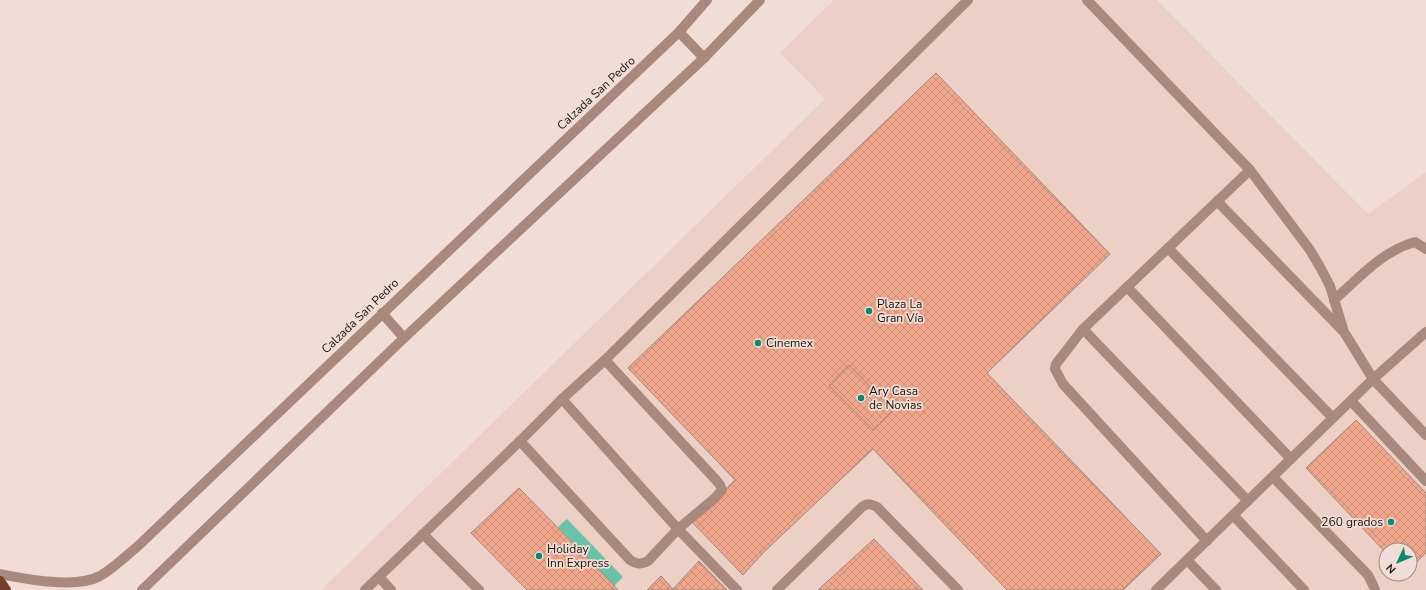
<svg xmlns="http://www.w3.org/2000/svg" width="1426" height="590" font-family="'Nunito Sans',sans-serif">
	<defs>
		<pattern id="building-cross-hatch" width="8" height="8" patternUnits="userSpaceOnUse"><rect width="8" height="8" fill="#f0a68a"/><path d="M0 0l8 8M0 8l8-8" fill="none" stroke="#cd8e76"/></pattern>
	</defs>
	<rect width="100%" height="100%" fill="#f1ddd6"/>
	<path fill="#ecd0c6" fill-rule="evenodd" d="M 834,0 L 1157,0 L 1368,214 L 1426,172 L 1426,590 L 321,590 L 825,99 L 780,53 ZM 1386,550 L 1410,550 L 1410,574 L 1386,574 Z"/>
	<path fill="#69c3a7" d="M 567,519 L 623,577 L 614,586 L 558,527 Z"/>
	<g fill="url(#building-cross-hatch)" stroke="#9b8982">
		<path d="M 936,73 L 1110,254 L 987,373 L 1161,554 L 1123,590 L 1007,590 L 873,449 L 764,552 L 743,575 L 692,522 L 735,480 L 628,368 Z"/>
		<path d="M 849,365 L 893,410 L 873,430 L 829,386 Z"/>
		<path d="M 1356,420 L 1426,493 L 1426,553 L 1410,568 L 1410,550 L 1386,550 L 1386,553 L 1306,468 Z"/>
		<path d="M 519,488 L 607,578 L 618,590 L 527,590 L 471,533 Z"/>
		<path d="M 874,539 L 923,590 L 818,590 Z"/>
		<path d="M 699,561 L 727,590 L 647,590 L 661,576 L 673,589 Z"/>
	</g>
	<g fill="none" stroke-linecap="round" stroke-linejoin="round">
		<g stroke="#a9897d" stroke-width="10">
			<path d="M 1087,0 L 1250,170 L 1310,250 L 1320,267 L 1330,286 L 1344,332 L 1373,379 L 1426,435"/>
			<path d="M 679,32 L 704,58"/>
			<path d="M 1217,201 L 1342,330"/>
			<path d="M 1168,248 L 1333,418"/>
			<path d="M 1127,287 L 1291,459"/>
			<path d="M 1334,300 C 1359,278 1382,251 1415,242 L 1426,249"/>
			<path d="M 382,313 L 404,338"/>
			<path d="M 1083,329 L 1248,501"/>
			<path d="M 562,399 L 678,529 L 737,590"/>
			<path d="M 1351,401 L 1426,481"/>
			<path d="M 520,441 L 630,560 C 637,564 640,565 648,561 L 678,529 L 715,498 L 722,490 L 720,485 L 716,480 L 605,360"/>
			<path d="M 1273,477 L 1368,575 L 1373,585 L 1375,590"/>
			<path d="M 1233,515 L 1304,590"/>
			<path d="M 423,534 L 479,590"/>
			<path d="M 1207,541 L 1063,384 L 1055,369 L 1056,364 L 1083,329 L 1250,170"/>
			<path d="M 1187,560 L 1216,590"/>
			<path d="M 0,574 C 26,579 76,589 100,576 C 114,568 126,556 138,546 L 679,32 L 707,0"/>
			<path d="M 379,577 L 391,590"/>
			<path d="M 142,590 L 404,338 L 704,58 L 760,0"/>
			<path d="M 365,590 L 520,441 L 562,399 L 605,360 L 968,0"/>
			<path d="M 777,590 L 862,507 C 868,503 871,504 877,507 L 958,590"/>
			<path d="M 1156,590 L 1373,379 L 1426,332"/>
		</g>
		<path stroke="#743f2a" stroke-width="10" d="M 0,581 L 6,590"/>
	</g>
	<g fill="#0b8a6e" stroke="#f1ddd6" stroke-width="1.5">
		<circle cx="869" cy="311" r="4"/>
		<circle cx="758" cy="343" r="4"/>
		<circle cx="861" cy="398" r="4"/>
		<circle cx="1391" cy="522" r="4"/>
		<circle cx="539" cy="556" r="4"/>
	</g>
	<g text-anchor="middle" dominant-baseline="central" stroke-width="3.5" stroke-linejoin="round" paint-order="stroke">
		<g font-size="12" fill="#191310" stroke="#f1ddd6">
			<text transform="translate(596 93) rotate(-43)">Calzada San Pedro</text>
			<text transform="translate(360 316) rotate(-44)">Calzada San Pedro</text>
		</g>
		<g font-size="12" fill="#191310" stroke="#f1ddd6" text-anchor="start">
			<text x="877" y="304">Plaza La<tspan x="877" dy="14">Gran Vía</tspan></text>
			<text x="766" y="343">Cinemex</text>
			<text x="869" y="391">Ary Casa<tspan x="869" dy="14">de Novias</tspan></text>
			<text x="1383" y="522" text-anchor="end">260 grados</text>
			<text x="547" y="549">Holiday<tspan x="547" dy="14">Inn Express</tspan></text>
		</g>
	</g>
	<g transform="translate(1398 562) rotate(226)"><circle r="19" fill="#f1ddd6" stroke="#9b8c87"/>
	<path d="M0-3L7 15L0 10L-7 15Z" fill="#0b8a6e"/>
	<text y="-6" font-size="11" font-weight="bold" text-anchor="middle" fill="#191310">N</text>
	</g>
</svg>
